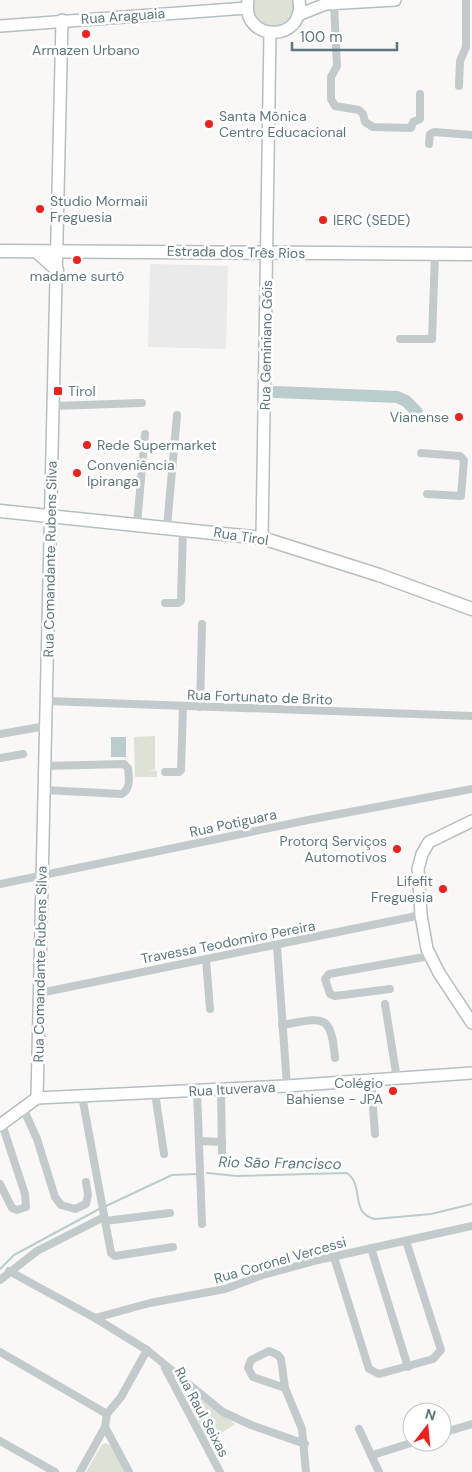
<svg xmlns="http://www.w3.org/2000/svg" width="472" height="1472" font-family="'DM Sans',sans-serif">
	<rect width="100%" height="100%" fill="#f9f8f6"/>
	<path fill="#e9eae9" d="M 150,264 L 228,266 L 226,349 L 148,347 Z"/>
	<g fill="#dde1d6">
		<path d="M 250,0 L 296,0 L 292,21 L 278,30 L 254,21 Z"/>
		<path d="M 155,736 L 155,770 L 146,770 L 157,771 L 157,777 L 135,777 L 134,737 Z"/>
		<path d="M 181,1385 L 235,1424 L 208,1442 Z"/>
		<path d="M 105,1443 L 110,1445 L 125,1472 L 86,1472 L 101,1446 Z"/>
	</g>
	<rect fill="#bbcccd" x="111" y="737" width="15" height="20"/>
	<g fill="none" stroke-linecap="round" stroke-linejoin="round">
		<g stroke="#bbcccd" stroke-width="2">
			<path d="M 207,1173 L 237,1176 L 347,1173 C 365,1186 349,1213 375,1219 L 431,1214 L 472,1204"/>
			<path d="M 106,1206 L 172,1175 L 197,1174"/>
			<path d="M 0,1269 L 14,1255 L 101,1208"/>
		</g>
		<path stroke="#bbcccd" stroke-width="12" d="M 275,392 L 397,397 L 406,401 L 417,412"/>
		<g stroke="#b5bec1" stroke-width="14">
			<g id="secondary">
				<path d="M 248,0 C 240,42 306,44 299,0"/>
				<path d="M 298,15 L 326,4 L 395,0"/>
				<path d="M 0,26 L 247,8"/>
				<path d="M 262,538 L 270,33"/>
				<path d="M 472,821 L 429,842 L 422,854 L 418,869 L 421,915 L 427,949 L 439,973 L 472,1023"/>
				<path d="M 37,1098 L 62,20"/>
				<path d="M 0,1125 L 37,1098 L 287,1086 L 472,1073"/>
			</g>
		</g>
		<g stroke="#b6bec0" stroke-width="15">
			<g id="primary">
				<path d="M 0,251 L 472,254"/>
				<path d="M 37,252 L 57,270"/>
				<path d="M 0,511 L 262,538 L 379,575 L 472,609"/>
			</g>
		</g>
		<g stroke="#c3cacc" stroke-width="8">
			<path d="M 334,4 L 337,66 L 331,77 L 331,99 L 335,106 L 359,110 L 363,114 L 365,122 L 373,127 L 411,128 L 413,122 L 420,119 L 420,94"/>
			<path d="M 459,86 L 460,61 L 466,47 L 466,0"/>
			<path d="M 429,144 L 430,134 L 434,132 L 472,135"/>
			<path d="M 400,339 L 432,339 L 435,254"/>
			<path d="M 53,406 L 142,403"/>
			<path d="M 421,453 L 460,456 L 464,460 L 461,496 L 427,494"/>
			<path d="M 137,524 L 145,434"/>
			<path d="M 167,527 L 177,415"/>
			<path d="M 165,603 L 178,603 L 181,601 L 183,529"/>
			<path d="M 47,701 L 472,716"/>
			<path d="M 200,707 L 202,624"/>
			<path d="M 0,734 L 46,726"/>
			<path d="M 0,758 L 23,754"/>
			<path d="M 165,772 L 179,772 L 181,770 L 183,707"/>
			<path d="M 44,790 L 122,794 C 131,788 129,778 128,768 L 124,764 L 45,766"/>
			<path d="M 0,884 L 308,820 L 472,789"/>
			<path d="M 277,946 L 287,1086"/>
			<path d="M 206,960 L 210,1009"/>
			<path d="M 390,989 L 335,996 L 330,994 L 325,979 L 329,974 L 430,956"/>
			<path d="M 40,993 L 421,915"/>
			<path d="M 385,1004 L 397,1079"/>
			<path d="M 282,1025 C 323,1018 331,1012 335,1058"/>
			<path d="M 371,1081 L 375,1134"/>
			<path d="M 221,1089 L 222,1153"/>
			<path d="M 197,1091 L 202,1224"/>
			<path d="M 155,1093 L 164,1154"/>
			<path d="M 82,1096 L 111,1253 L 115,1256 L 173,1247"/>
			<path d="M 23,1108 L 37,1139 L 55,1197 L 61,1205 L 75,1209 L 86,1204 L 88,1195 L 86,1182"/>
			<path d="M 199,1141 L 222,1142"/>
			<path d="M 0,1184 L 12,1208 L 17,1210 L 26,1207 L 25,1194 L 2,1124"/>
			<path d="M 105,1221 L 170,1213"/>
			<path d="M 371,1248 L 408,1367"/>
			<path d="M 334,1257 L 369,1369 L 379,1374 L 433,1359 L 441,1350 L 406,1241"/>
			<path d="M 9,1271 L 95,1318 L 147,1350 L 223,1412 L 251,1425 L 305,1444"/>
			<path d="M 0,1280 L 37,1251 L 102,1218"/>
			<path d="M 95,1318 L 150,1303 L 225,1289 L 263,1275 L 318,1260 L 472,1226"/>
			<path d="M 0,1352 L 107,1414"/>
			<path d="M 165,1368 L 220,1472"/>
			<path d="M 285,1388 L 253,1377 L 248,1368 L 251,1360 L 269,1351 L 278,1355 L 281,1359 L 285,1388 L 302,1429 L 306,1472"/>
			<path d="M 105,1427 L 129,1472"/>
			<path d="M 359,1429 L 379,1472"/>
			<path d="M 442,1433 L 472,1424"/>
			<path d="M 0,1441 L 55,1472"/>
			<path d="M 373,1455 L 414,1442"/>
			<path d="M 80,1472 L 105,1427 L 107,1414 L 121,1397 L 147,1350"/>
		</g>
		<use href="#secondary" stroke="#fff" stroke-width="11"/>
		<use href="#primary" stroke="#fff" stroke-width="12"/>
	</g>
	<g fill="#f11f1d" stroke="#fff" stroke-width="2">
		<circle cx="86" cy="34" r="5"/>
		<circle cx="209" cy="124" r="5"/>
		<circle cx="40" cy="209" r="5"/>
		<circle cx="323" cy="220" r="5"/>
		<circle cx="77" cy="260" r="5"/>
		<rect x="53" y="386" width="10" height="10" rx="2.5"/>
		<circle cx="459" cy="417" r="5"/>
		<circle cx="87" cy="445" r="5"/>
		<circle cx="77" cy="473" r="5"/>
		<circle cx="397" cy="849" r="5"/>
		<circle cx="443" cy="889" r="5"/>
		<circle cx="393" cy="1091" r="5"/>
	</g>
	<g text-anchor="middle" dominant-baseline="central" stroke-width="5" stroke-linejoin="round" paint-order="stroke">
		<g font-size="14" fill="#5d767d" stroke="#fff">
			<text transform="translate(123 16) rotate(-4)">Rua Araguaia</text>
			<text transform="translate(236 252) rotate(1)">Estrada dos Três Rios</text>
			<text transform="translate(266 345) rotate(-89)">Rua Geminiano Góis</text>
			<text transform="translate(241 536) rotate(9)">Rua Tirol</text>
			<text transform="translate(50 559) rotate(-89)">Rua Comandante Rubens Silva</text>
			<text transform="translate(260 697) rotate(2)">Rua Fortunato de Brito</text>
			<text transform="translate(233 823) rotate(-12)">Rua Potiguara</text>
			<text transform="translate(228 942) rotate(-11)">Travessa Teodomiro Pereira</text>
			<text transform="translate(40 964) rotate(-89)">Rua Comandante Rubens Silva</text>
			<text transform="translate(232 1089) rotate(-3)">Rua Ituverava</text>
			<text transform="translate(280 1260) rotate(-16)">Rua Coronel Vercessi</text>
			<text transform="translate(202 1412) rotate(62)">Rua Raul Seixas</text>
		</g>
		<g font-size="14" fill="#5d767d" stroke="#fff" text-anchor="start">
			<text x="86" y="50" text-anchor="middle">Armazen Urbano</text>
			<text x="219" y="116">Santa Mônica<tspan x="219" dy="16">Centro Educacional</tspan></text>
			<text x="50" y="201">Studio Mormaii<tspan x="50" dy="16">Freguesia</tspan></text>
			<text x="333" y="220">IERC (SEDE)</text>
			<text x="77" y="276" text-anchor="middle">madame surtô</text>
			<text x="68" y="391">Tirol</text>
			<text x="449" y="417" text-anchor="end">Vianense</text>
			<text x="97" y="445">Rede Supermarket</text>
			<text x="87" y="465">Conveniência<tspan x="87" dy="16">Ipiranga</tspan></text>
			<text x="387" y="841" text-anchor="end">Protorq Serviços<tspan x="387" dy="16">Automotivos</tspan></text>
			<text x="433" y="881" text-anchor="end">Lifefit<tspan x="433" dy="16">Freguesia</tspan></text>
			<text x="383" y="1083" text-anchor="end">Colégio<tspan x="383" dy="16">Bahiense - JPA</tspan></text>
		</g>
		<g font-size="15" font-style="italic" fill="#5c7c7d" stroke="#fff">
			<text transform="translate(280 1163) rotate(1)">Rio São Francisco</text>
		</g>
	</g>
	<g transform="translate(427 1427) rotate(16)"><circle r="24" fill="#ffffff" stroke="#bec8cb"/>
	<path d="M0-4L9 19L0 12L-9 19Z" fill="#f11f1d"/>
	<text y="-8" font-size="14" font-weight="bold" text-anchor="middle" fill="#5d767d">N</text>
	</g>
	<path d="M292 42v8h105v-8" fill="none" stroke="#5d767d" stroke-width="2.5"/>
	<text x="300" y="42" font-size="15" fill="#5d767d" stroke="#ffffff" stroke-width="4" paint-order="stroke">100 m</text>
</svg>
